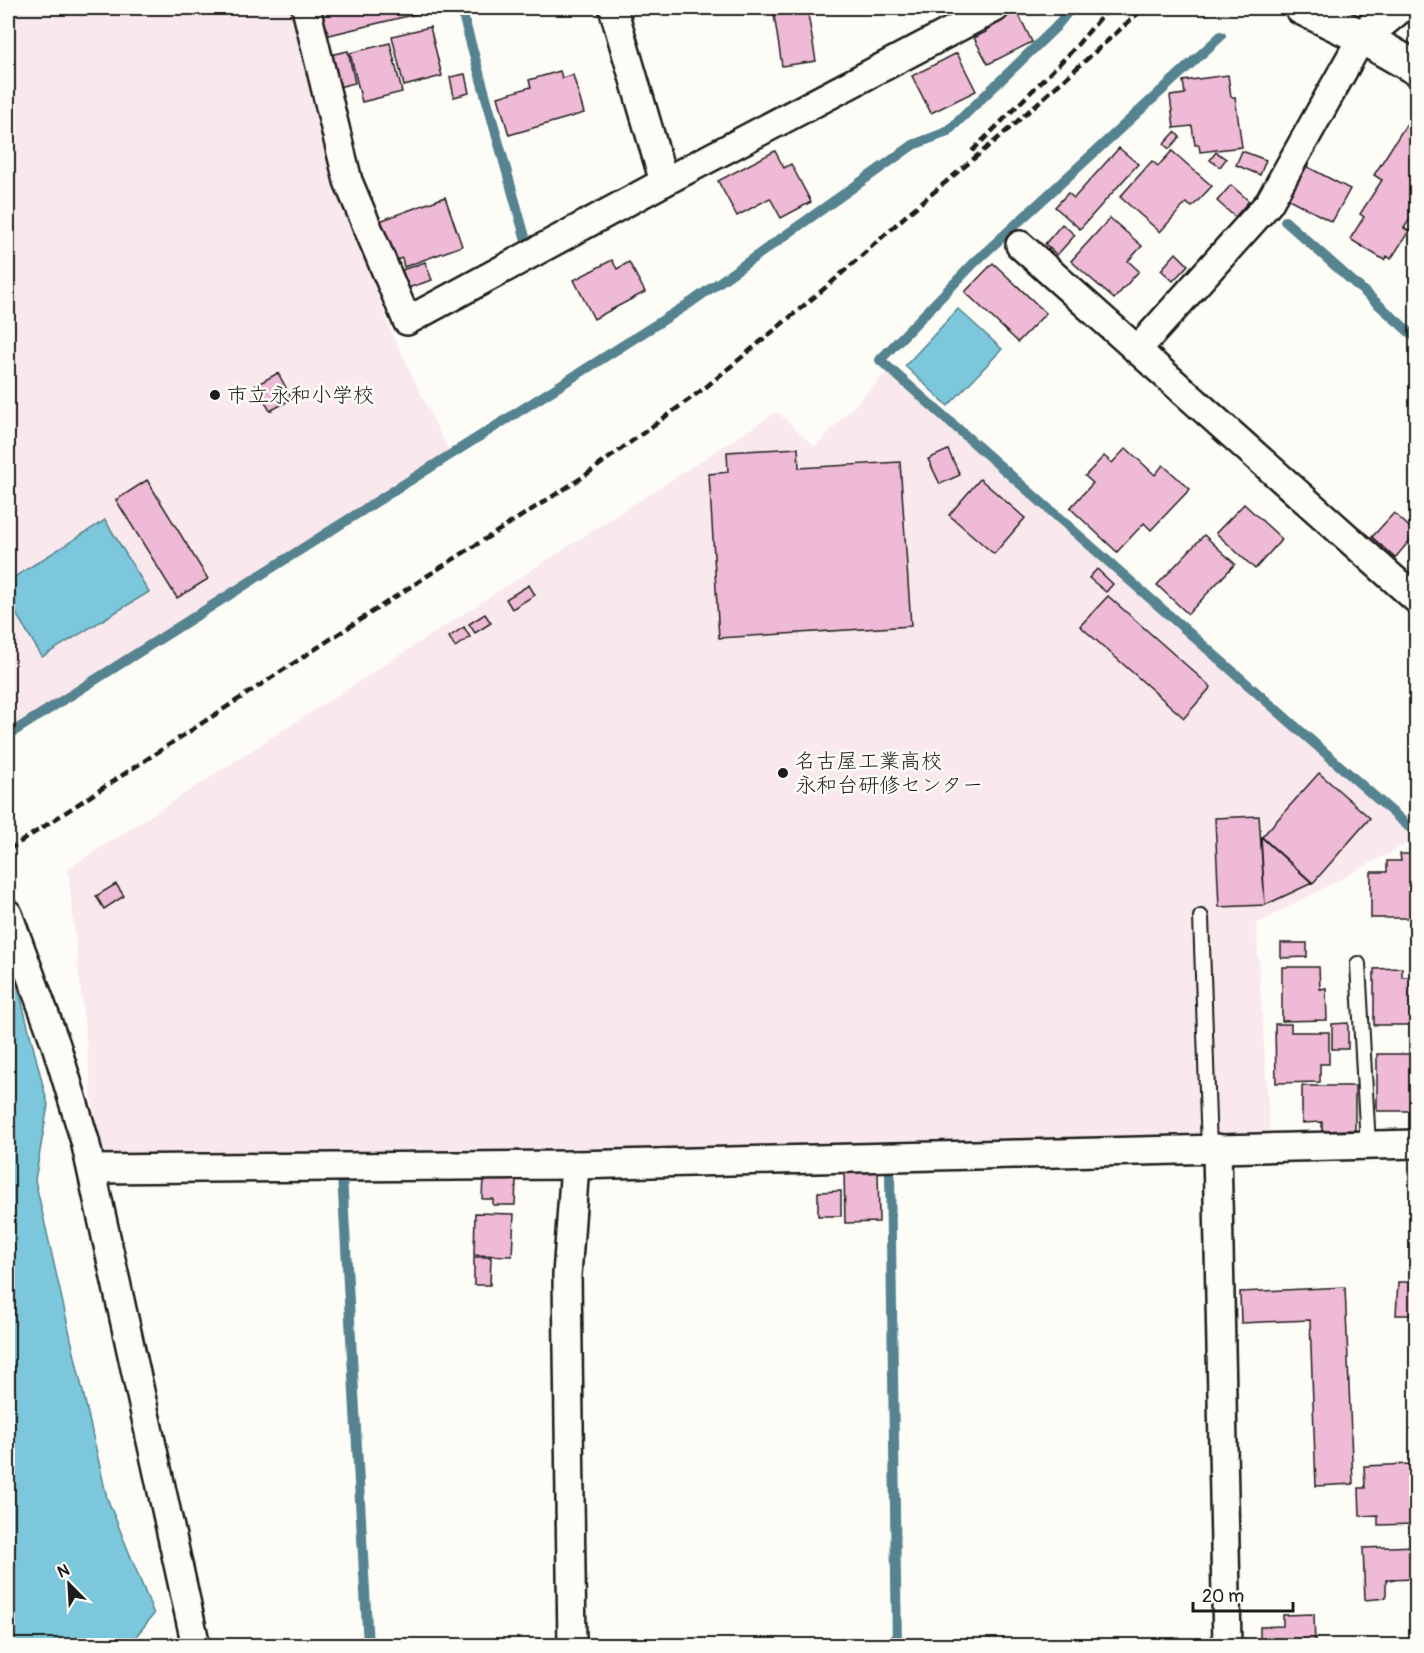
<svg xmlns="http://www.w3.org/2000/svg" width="1424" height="1653" font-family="Pangolin,'Klee One',sans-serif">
	<rect width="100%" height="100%" fill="#fdfcf7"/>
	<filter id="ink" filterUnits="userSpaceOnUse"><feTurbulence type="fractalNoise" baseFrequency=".0167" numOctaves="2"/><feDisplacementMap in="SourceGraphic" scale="12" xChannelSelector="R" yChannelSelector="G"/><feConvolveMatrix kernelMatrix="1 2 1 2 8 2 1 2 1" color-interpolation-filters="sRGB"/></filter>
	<g filter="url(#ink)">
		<g fill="#f9e8ed">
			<path d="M 8,8 L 295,8 L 338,183 L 392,334 L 451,456 L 8,735 Z"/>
			<path d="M 890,369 L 1416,833 L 1416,839 L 1256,924 L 1270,1137 L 101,1163 L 97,1143 L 68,869 L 777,412 L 815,447 Z"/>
		</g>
		<g fill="#7bc7db" stroke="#55838f" stroke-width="1.5">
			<path d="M 958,309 L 1002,349 L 948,406 L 905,366 Z"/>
			<path d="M 105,520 L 149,592 L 42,657 L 8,600 L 8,581 Z"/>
			<path d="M 8,969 L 18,987 L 48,1105 L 35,1180 L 107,1498 L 154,1614 L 129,1645 L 8,1645 Z"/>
		</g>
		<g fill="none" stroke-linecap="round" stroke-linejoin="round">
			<g stroke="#55838f" stroke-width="10">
				<path d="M 461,8 L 527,244"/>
				<path d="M 1221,36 L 975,262 L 880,360 L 1416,833"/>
				<path d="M 1285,221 L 1416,338"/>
				<path d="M 8,735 L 690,303 L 913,145 L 947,132 L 1055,28 L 1071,8"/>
				<path d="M 890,1172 L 897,1646"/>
				<path d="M 342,1175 L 368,1646"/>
			</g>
		</g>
		<g fill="#efbad6" stroke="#1c1c1c" stroke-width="1.5">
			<path d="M 318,8 L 441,8 L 325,36 Z"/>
			<path d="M 773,8 L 807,8 L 816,61 L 782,66 Z"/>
			<path d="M 1017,11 L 1032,42 L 988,64 L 974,38 L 986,32 L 984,28 Z"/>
			<path d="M 430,27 L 442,76 L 404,86 L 392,36 Z"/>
			<path d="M 390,43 L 402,92 L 362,102 L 350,53 Z"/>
			<path d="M 348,51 L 355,83 L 338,87 L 330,55 Z"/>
			<path d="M 957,53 L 976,91 L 931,113 L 912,76 Z"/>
			<path d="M 560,71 L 562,78 L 573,75 L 584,113 L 509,135 L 498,97 L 531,87 L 529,80 Z"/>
			<path d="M 465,74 L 469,93 L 454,97 L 450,77 Z"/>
			<path d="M 1228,75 L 1231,97 L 1235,97 L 1242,147 L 1200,152 L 1199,145 L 1195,145 L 1192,126 L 1174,128 L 1170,96 L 1185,94 L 1183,81 Z"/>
			<path d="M 1416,109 L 1416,219 L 1412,216 L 1404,228 L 1409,231 L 1391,259 L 1387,256 L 1384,260 L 1350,239 L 1364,217 L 1360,214 L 1382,180 L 1374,175 Z"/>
			<path d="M 1175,132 L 1180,137 L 1169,149 L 1164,144 Z"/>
			<path d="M 1119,148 L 1138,164 L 1080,229 L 1055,207 L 1068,193 L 1074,198 Z"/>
			<path d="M 775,151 L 784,168 L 791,164 L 811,202 L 781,218 L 770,198 L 737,216 L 718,181 Z"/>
			<path d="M 1172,151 L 1212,186 L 1192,207 L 1186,203 L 1160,232 L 1120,197 L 1152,161 L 1158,166 Z"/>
			<path d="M 1242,151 L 1266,160 L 1260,175 L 1236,165 Z"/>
			<path d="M 1216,152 L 1226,159 L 1220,167 L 1210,160 Z"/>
			<path d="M 1302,164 L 1350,189 L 1332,222 L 1285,197 Z"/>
			<path d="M 1231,185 L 1249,201 L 1235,217 L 1217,201 Z"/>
			<path d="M 445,197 L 462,246 L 404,267 L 402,258 L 392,262 L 377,222 Z"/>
			<path d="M 1110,218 L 1142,246 L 1128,261 L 1139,271 L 1114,299 L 1071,261 Z"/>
			<path d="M 1062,224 L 1075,235 L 1057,255 L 1045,244 Z"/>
			<path d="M 1176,253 L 1188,265 L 1173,281 L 1161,270 Z"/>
			<path d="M 612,260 L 617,269 L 629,262 L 645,292 L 594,319 L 574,280 Z"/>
			<path d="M 425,262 L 432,280 L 408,288 L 402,270 Z"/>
			<path d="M 993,263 L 1046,313 L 1018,342 L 965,292 Z"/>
			<path d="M 278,373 L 292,399 L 270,411 L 256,385 Z"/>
			<path d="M 798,448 L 799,468 L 900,462 L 911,626 L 719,638 L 709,474 L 728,472 L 727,452 Z"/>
			<path d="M 1126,448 L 1155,475 L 1163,465 L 1190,489 L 1151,530 L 1144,523 L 1117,552 L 1070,508 L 1093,483 L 1085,476 L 1104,456 L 1112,463 Z"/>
			<path d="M 948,450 L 960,475 L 940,484 L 928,459 Z"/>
			<path d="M 980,479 L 1025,518 L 994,554 L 949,515 Z"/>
			<path d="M 147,480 L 208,579 L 177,598 L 116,500 Z"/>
			<path d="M 1244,504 L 1282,539 L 1255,569 L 1216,533 Z"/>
			<path d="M 1394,513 L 1416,533 L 1395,558 L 1372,537 Z"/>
			<path d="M 1204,535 L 1235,564 L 1188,614 L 1157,585 Z"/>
			<path d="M 1097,569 L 1113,584 L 1106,592 L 1089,578 Z"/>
			<path d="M 529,585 L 535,595 L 512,609 L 506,599 Z"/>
			<path d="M 1108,596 L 1211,687 L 1184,718 L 1080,626 Z"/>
			<path d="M 485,614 L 491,623 L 475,633 L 469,624 Z"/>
			<path d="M 464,627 L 470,637 L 455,647 L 449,637 Z"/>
			<path d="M 1319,773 L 1370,818 L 1313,883 L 1262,837 Z"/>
			<path d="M 1259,816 L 1265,905 L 1219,907 L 1215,818 Z"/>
			<path d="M 1261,837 L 1312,883 L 1265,905 Z"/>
			<path d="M 1400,854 L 1416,854 L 1416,918 L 1371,918 L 1371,872 L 1387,872 L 1387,861 L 1401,861 Z"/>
			<path d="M 116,884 L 124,896 L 104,909 L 96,896 Z"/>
			<path d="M 1281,943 L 1307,943 L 1307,957 L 1281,958 Z"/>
			<path d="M 1282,967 L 1319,967 L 1320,989 L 1326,988 L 1327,1020 L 1282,1021 Z"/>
			<path d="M 1402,968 L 1402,977 L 1416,977 L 1416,1025 L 1374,1025 L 1374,969 Z"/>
			<path d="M 1348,1023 L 1348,1049 L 1332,1049 L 1332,1024 Z"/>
			<path d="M 1275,1024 L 1291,1024 L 1291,1032 L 1329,1032 L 1329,1064 L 1320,1064 L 1320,1082 L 1276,1083 Z"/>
			<path d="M 1377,1054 L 1416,1054 L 1416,1096 L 1412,1096 L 1412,1111 L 1377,1111 Z"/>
			<path d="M 1302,1086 L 1355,1086 L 1355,1130 L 1322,1131 L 1322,1122 L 1302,1123 Z"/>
			<path d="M 878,1169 L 879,1222 L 845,1223 L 844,1170 Z"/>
			<path d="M 483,1177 L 516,1179 L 515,1205 L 493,1205 L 493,1199 L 482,1199 Z"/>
			<path d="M 841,1191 L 841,1216 L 818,1216 L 818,1192 Z"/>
			<path d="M 475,1213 L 514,1214 L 512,1256 L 474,1255 Z"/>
			<path d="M 474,1257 L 491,1257 L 490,1285 L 474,1285 Z"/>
			<path d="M 1398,1282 L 1416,1282 L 1416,1315 L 1396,1315 Z"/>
			<path d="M 1345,1287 L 1353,1484 L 1316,1486 L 1310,1320 L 1241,1323 L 1240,1292 Z"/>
			<path d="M 1412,1464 L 1414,1524 L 1378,1525 L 1378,1515 L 1360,1516 L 1359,1488 L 1365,1488 L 1364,1466 Z"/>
			<path d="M 1416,1546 L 1416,1579 L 1386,1580 L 1386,1598 L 1365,1600 L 1363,1548 Z"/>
			<path d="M 1314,1614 L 1315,1646 L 1260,1646 L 1260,1627 L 1283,1626 L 1283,1615 Z"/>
			<rect x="499" y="1642" width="19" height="4"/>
		</g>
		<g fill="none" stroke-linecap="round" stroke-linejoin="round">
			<g stroke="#1c1c1c" stroke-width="18">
				<g id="lane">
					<path d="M 1201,917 L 1209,1149"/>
					<path d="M 1358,964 L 1368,1145"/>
				</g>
			</g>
			<g stroke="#1c1c1c" stroke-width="32">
				<g id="street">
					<path d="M 306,8 L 348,181 L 407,321 L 664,182 L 995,8"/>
					<path d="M 613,8 L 664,182"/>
					<path d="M 1020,245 L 1416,599"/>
					<path d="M 1137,350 L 1269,203 L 1362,37"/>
					<path d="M 8,914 L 56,1045 L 85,1141 L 196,1646"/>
					<path d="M 1217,1148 L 1227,1646"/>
					<path d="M 92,1169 L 575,1165 L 1416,1144"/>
					<path d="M 572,1646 L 567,1275 L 575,1165"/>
				</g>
			</g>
			<g stroke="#1c1c1c" stroke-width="38">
				<g id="secondary">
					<path d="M 1302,8 L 1362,37 L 1416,68"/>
					<path d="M 1362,37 L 1397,8"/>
				</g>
			</g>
			<use href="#lane" stroke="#fdfcf7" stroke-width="14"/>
			<use href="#street" stroke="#fdfcf7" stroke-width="27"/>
			<use href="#secondary" stroke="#fdfcf7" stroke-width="33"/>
			<g stroke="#1c1c1c" stroke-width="4.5" stroke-dasharray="9 4.5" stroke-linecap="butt">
				<path d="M 972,151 L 1072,51 L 1109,8"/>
				<path d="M 8,850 L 427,576 L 583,477 L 706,387 L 831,283 L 910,212 L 1002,135 L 1144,8"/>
			</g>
		</g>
	</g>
	<g fill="#1c1c1c" stroke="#fdfcf7" stroke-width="2">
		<circle cx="215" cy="395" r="6"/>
		<circle cx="783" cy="773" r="6"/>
	</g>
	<g text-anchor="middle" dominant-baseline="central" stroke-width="5" stroke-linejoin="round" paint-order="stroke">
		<g font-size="21" fill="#1c1c1c" stroke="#fdfcf7" text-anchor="start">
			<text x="227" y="395">市立永和小学校</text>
			<text x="795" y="761">名古屋工業高校<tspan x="795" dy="24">永和台研修センター</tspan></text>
		</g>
	</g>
	<rect width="1424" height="1653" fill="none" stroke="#fdfcf7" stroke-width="30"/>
	<rect x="15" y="15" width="1394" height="1623" fill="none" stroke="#1c1c1c" stroke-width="2" filter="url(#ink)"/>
	<g transform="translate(69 1584) rotate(336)" stroke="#fdfcf7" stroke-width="4.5" paint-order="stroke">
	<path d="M0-4.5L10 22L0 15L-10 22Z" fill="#1c1c1c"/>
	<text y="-9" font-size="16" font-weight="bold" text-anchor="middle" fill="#1c1c1c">N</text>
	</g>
	<path d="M1193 1602v9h100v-9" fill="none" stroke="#1c1c1c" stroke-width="3"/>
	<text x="1202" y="1602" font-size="18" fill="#1c1c1c" stroke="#fdfcf7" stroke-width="4.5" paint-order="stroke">20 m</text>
</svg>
